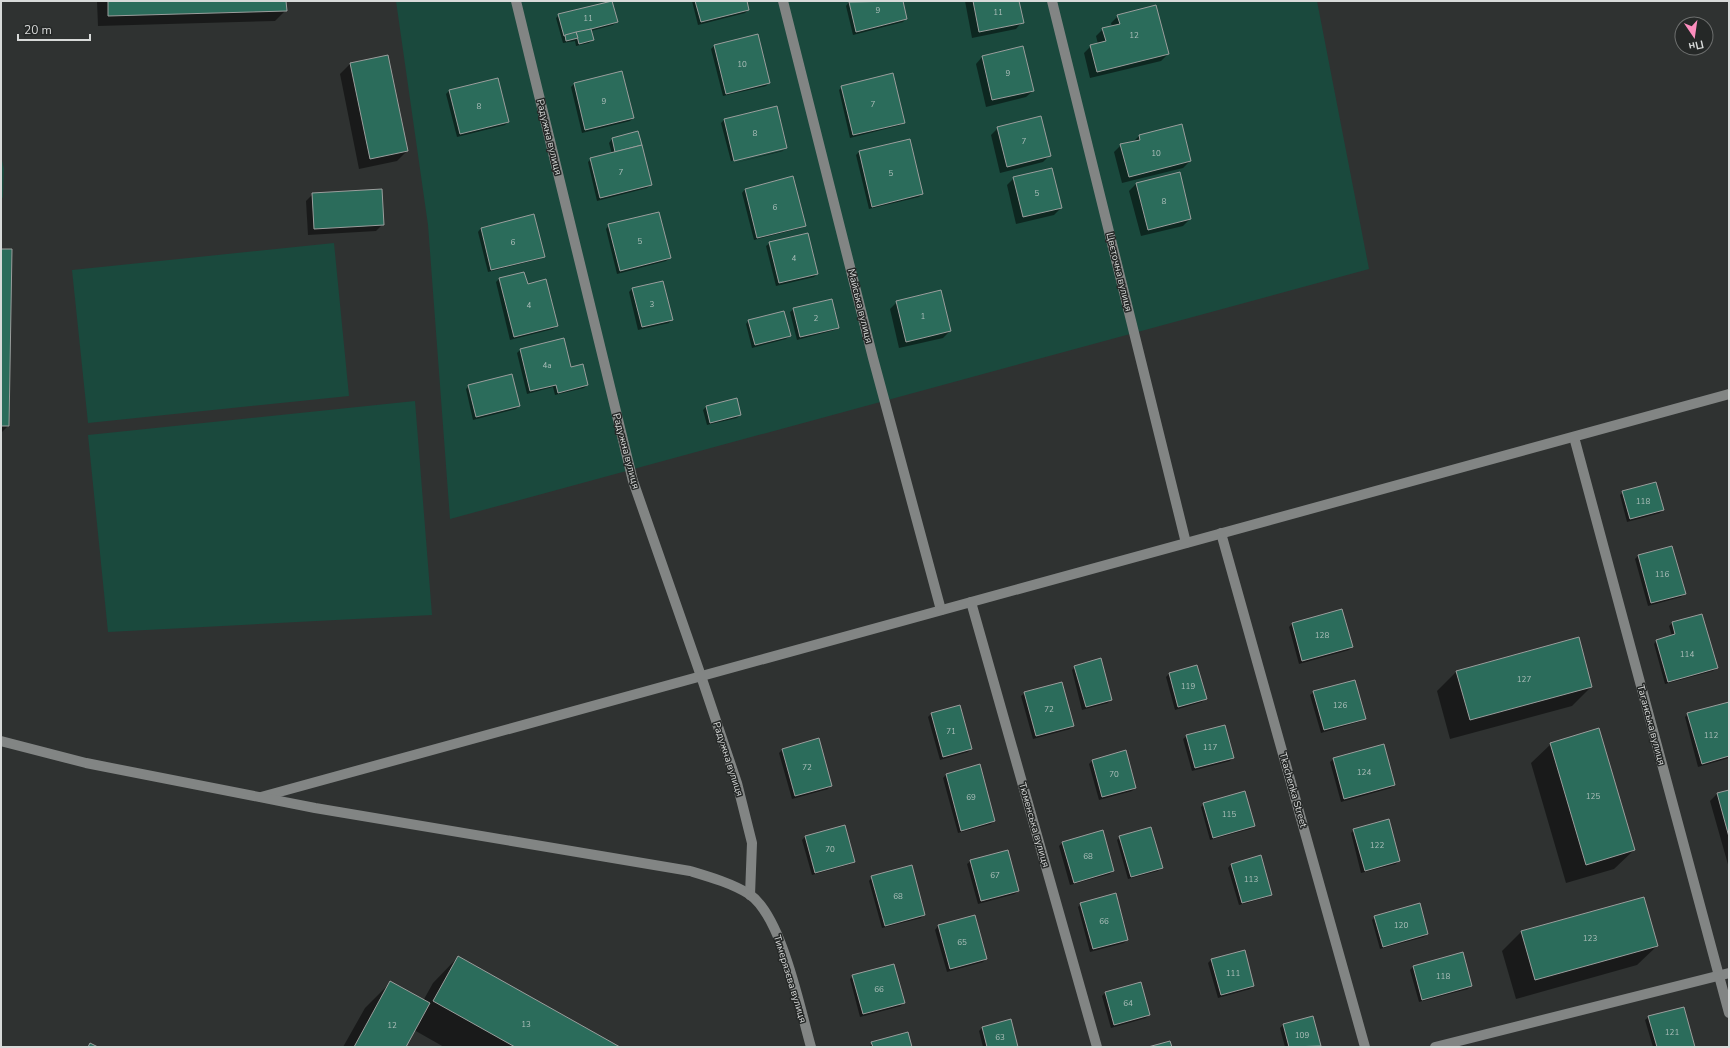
<svg xmlns="http://www.w3.org/2000/svg" width="1730" height="1048" font-family="'Nunito Sans',sans-serif">
	<rect width="100%" height="100%" fill="#2f3231"/>
	<g fill="#1a493d">
		<path d="M 396,1 L 1317,1 L 1369,269 L 450,519 L 428,225 Z"/>
		<path d="M 1,156 L 4,169 L 3,197 L 1,200 Z"/>
		<path d="M 334,243 L 349,396 L 88,423 L 72,270 Z"/>
		<path d="M 415,401 L 432,615 L 108,632 L 88,435 Z"/>
	</g>
	<g fill="#0007">
		<path d="M 97,1 L 285,1 L 286,10 L 275,21 L 98,26 Z"/>
		<path d="M 692,1 L 746,1 L 748,10 L 745,13 L 698,25 Z"/>
		<path d="M 855,1 L 902,1 L 906,19 L 903,22 L 853,35 L 846,6 L 849,2 Z"/>
		<path d="M 965,1 L 1018,1 L 1022,22 L 1016,29 L 972,38 Z"/>
		<path d="M 559,15 L 617,22 L 613,25 L 591,31 L 593,40 L 589,43 L 576,46 L 575,41 L 563,43 L 556,18 Z"/>
		<path d="M 1118,16 L 1168,54 L 1161,61 L 1090,78 L 1084,53 L 1091,46 L 1098,44 L 1096,36 L 1103,29 L 1112,27 L 1111,23 Z"/>
		<path d="M 757,35 L 769,83 L 766,86 L 723,96 L 711,49 L 714,46 Z"/>
		<path d="M 982,57 L 1033,91 L 1026,97 L 986,107 L 976,64 Z"/>
		<path d="M 350,64 L 407,151 L 397,161 L 359,169 L 340,74 Z"/>
		<path d="M 622,72 L 633,118 L 630,121 L 582,133 L 571,87 L 574,84 Z"/>
		<path d="M 842,87 L 904,122 L 901,125 L 850,138 L 839,90 Z"/>
		<path d="M 449,91 L 508,122 L 505,125 L 457,137 L 446,94 Z"/>
		<path d="M 724,120 L 786,147 L 783,151 L 731,164 L 784,150 L 784,148 L 731,161 L 721,123 Z"/>
		<path d="M 998,128 L 1050,155 L 1043,162 L 1000,173 L 991,135 Z"/>
		<path d="M 638,133 L 651,185 L 647,188 L 597,201 L 588,162 L 591,159 L 612,154 L 609,143 L 612,139 Z"/>
		<path d="M 1139,136 L 1190,161 L 1183,168 L 1122,183 L 1114,152 L 1121,145 L 1132,143 Z"/>
		<path d="M 909,140 L 922,194 L 919,197 L 869,209 L 856,155 L 859,152 Z"/>
		<path d="M 793,178 L 805,225 L 801,228 L 754,240 L 742,193 L 745,189 Z"/>
		<path d="M 1014,178 L 1061,208 L 1054,215 L 1016,224 L 1007,185 Z"/>
		<path d="M 1136,184 L 1190,219 L 1183,226 L 1141,236 L 1129,191 Z"/>
		<path d="M 313,194 L 383,224 L 376,231 L 308,235 L 306,201 Z"/>
		<path d="M 609,225 L 670,258 L 666,261 L 617,274 L 606,229 Z"/>
		<path d="M 481,228 L 544,256 L 540,259 L 488,272 L 478,232 Z"/>
		<path d="M 770,243 L 817,274 L 814,277 L 776,286 L 766,246 Z"/>
		<path d="M 1,250 L 8,426 L 1,433 Z"/>
		<path d="M 499,279 L 527,285 L 557,326 L 553,329 L 510,340 L 496,282 Z"/>
		<path d="M 663,282 L 672,319 L 669,323 L 638,330 L 629,292 L 632,289 Z"/>
		<path d="M 897,302 L 950,331 L 943,338 L 899,348 L 890,309 Z"/>
		<path d="M 794,309 L 838,327 L 835,330 L 797,340 L 790,312 Z"/>
		<path d="M 749,320 L 790,336 L 786,339 L 752,348 L 746,324 Z"/>
		<path d="M 563,339 L 571,368 L 587,385 L 584,388 L 555,395 L 553,387 L 527,394 L 517,353 L 520,350 Z"/>
		<path d="M 511,375 L 519,406 L 516,409 L 473,420 L 466,389 L 469,386 Z"/>
		<path d="M 706,407 L 740,415 L 737,418 L 707,425 L 703,410 Z"/>
		<path d="M 1623,492 L 1663,510 L 1660,513 L 1627,522 L 1620,495 Z"/>
		<path d="M 1638,556 L 1684,594 L 1681,597 L 1648,606 L 1635,559 Z"/>
		<path d="M 1672,623 L 1717,668 L 1713,671 L 1665,684 L 1654,644 L 1657,640 L 1672,636 L 1669,626 Z"/>
		<path d="M 1292,624 L 1352,647 L 1349,650 L 1299,664 L 1289,627 Z"/>
		<path d="M 1196,666 L 1205,699 L 1202,702 L 1175,710 L 1166,677 L 1169,674 Z"/>
		<path d="M 1075,667 L 1111,699 L 1108,703 L 1082,710 L 1072,670 Z"/>
		<path d="M 1456,672 L 1591,687 L 1572,706 L 1450,739 L 1437,691 Z"/>
		<path d="M 1314,692 L 1365,718 L 1362,721 L 1321,733 L 1310,695 Z"/>
		<path d="M 1025,693 L 1073,725 L 1070,729 L 1033,739 L 1021,696 Z"/>
		<path d="M 1729,703 L 1729,758 L 1698,767 L 1685,717 L 1688,714 Z"/>
		<path d="M 931,714 L 971,749 L 968,752 L 940,760 L 928,717 Z"/>
		<path d="M 1187,736 L 1233,757 L 1230,761 L 1192,771 L 1183,739 Z"/>
		<path d="M 1551,744 L 1634,850 L 1614,869 L 1566,883 L 1531,763 Z"/>
		<path d="M 782,750 L 831,785 L 828,789 L 792,799 L 779,753 Z"/>
		<path d="M 1334,759 L 1394,785 L 1391,788 L 1341,802 L 1330,762 Z"/>
		<path d="M 1093,760 L 1135,788 L 1132,791 L 1099,800 L 1089,764 Z"/>
		<path d="M 946,775 L 994,821 L 991,824 L 958,833 L 943,778 Z"/>
		<path d="M 1729,791 L 1729,868 L 1710,801 L 1717,794 Z"/>
		<path d="M 1204,804 L 1254,826 L 1250,829 L 1210,840 L 1201,807 Z"/>
		<path d="M 1354,830 L 1399,860 L 1396,864 L 1361,873 L 1351,833 Z"/>
		<path d="M 805,837 L 854,861 L 851,864 L 812,875 L 802,840 Z"/>
		<path d="M 1120,837 L 1161,868 L 1158,871 L 1128,879 L 1117,840 Z"/>
		<path d="M 1063,842 L 1113,871 L 1110,874 L 1070,885 L 1059,846 Z"/>
		<path d="M 971,861 L 1018,891 L 1015,894 L 978,904 L 967,864 Z"/>
		<path d="M 1231,864 L 1271,894 L 1268,897 L 1239,905 L 1228,868 Z"/>
		<path d="M 872,877 L 924,914 L 921,918 L 882,928 L 869,881 Z"/>
		<path d="M 1081,904 L 1127,940 L 1124,943 L 1090,952 L 1078,907 Z"/>
		<path d="M 1375,917 L 1427,934 L 1424,937 L 1380,949 L 1372,920 Z"/>
		<path d="M 938,926 L 986,959 L 983,962 L 947,972 L 935,930 Z"/>
		<path d="M 1522,931 L 1657,946 L 1637,965 L 1516,999 L 1502,951 Z"/>
		<path d="M 1244,951 L 1253,986 L 1250,989 L 1218,998 L 1208,963 L 1211,960 Z"/>
		<path d="M 458,957 L 618,1047 L 444,1047 L 414,1030 L 404,1047 L 343,1047 L 365,1008 L 390,983 L 423,1001 L 433,983 Z"/>
		<path d="M 1413,967 L 1471,986 L 1468,989 L 1419,1002 L 1410,970 Z"/>
		<path d="M 853,976 L 904,1002 L 901,1006 L 860,1017 L 850,979 Z"/>
		<path d="M 1106,992 L 1149,1015 L 1146,1018 L 1111,1028 L 1102,996 Z"/>
		<path d="M 1312,1017 L 1320,1045 L 1318,1047 L 1285,1047 L 1280,1028 L 1283,1025 Z"/>
		<path d="M 1649,1017 L 1694,1047 L 1653,1047 L 1645,1020 Z"/>
		<path d="M 1010,1020 L 1017,1047 L 983,1047 L 979,1031 L 982,1028 Z"/>
		<path d="M 872,1043 L 911,1047 L 869,1047 Z"/>
	</g>
	<g fill="#2b6c5b" stroke="#9b9e9d">
		<path d="M 108,1 L 286,1 L 287,11 L 108,16 Z"/>
		<path d="M 612,1 L 618,22 L 564,36 L 558,14 Z"/>
		<path d="M 695,1 L 747,1 L 749,10 L 701,22 Z"/>
		<path d="M 903,1 L 907,19 L 856,32 L 849,2 Z"/>
		<path d="M 973,1 L 1019,1 L 1024,23 L 979,32 Z"/>
		<path d="M 1156,5 L 1169,54 L 1097,72 L 1090,45 L 1106,41 L 1102,28 L 1120,24 L 1117,15 Z"/>
		<path d="M 591,29 L 594,40 L 579,44 L 576,32 Z"/>
		<path d="M 576,32 L 578,38 L 566,41 L 565,35 Z"/>
		<path d="M 758,34 L 770,83 L 726,94 L 714,45 Z"/>
		<path d="M 1023,46 L 1034,91 L 992,100 L 982,56 Z"/>
		<path d="M 388,55 L 408,151 L 370,159 L 350,63 Z"/>
		<path d="M 622,71 L 634,118 L 585,130 L 574,83 Z"/>
		<path d="M 893,73 L 905,123 L 853,135 L 841,86 Z"/>
		<path d="M 498,78 L 509,122 L 460,134 L 449,90 Z"/>
		<path d="M 777,106 L 787,148 L 734,161 L 724,119 Z"/>
		<path d="M 1041,116 L 1051,156 L 1007,167 L 997,127 Z"/>
		<path d="M 1182,124 L 1191,161 L 1129,177 L 1120,144 L 1140,140 L 1139,135 Z"/>
		<path d="M 638,131 L 642,145 L 615,152 L 612,138 Z"/>
		<path d="M 910,139 L 923,194 L 872,207 L 859,151 Z"/>
		<path d="M 642,145 L 652,185 L 600,198 L 590,158 Z"/>
		<path d="M 1052,168 L 1062,208 L 1023,217 L 1013,177 Z"/>
		<path d="M 1180,172 L 1191,219 L 1148,230 L 1136,183 Z"/>
		<path d="M 793,176 L 806,226 L 757,238 L 745,189 Z"/>
		<path d="M 382,189 L 384,225 L 314,229 L 312,193 Z"/>
		<path d="M 659,212 L 671,258 L 620,271 L 608,224 Z"/>
		<path d="M 534,214 L 545,257 L 491,270 L 481,228 Z"/>
		<path d="M 808,233 L 818,274 L 779,283 L 769,242 Z"/>
		<path d="M 1,249 L 12,249 L 9,426 L 1,426 Z"/>
		<path d="M 524,272 L 528,284 L 546,279 L 558,326 L 514,337 L 499,278 Z"/>
		<path d="M 663,281 L 673,320 L 642,327 L 632,288 Z"/>
		<path d="M 941,290 L 951,331 L 906,342 L 896,301 Z"/>
		<path d="M 832,299 L 839,328 L 800,337 L 793,308 Z"/>
		<path d="M 784,311 L 791,336 L 755,345 L 748,320 Z"/>
		<path d="M 564,338 L 571,367 L 583,364 L 588,385 L 558,393 L 556,385 L 530,391 L 520,349 Z"/>
		<path d="M 512,374 L 520,406 L 476,417 L 468,385 Z"/>
		<path d="M 737,398 L 741,415 L 710,423 L 706,406 Z"/>
		<path d="M 1656,482 L 1664,510 L 1630,519 L 1622,491 Z"/>
		<path d="M 1672,546 L 1686,594 L 1651,603 L 1638,555 Z"/>
		<path d="M 1342,609 L 1353,647 L 1302,661 L 1292,623 Z"/>
		<path d="M 1702,614 L 1718,668 L 1668,682 L 1656,640 L 1675,634 L 1672,622 Z"/>
		<path d="M 1579,637 L 1592,687 L 1470,720 L 1456,671 Z"/>
		<path d="M 1101,658 L 1112,700 L 1086,707 L 1074,666 Z"/>
		<path d="M 1197,665 L 1207,699 L 1178,707 L 1169,673 Z"/>
		<path d="M 1355,680 L 1366,719 L 1324,730 L 1313,691 Z"/>
		<path d="M 1062,682 L 1074,726 L 1036,736 L 1024,692 Z"/>
		<path d="M 1729,702 L 1729,756 L 1702,764 L 1687,713 Z"/>
		<path d="M 960,705 L 972,749 L 943,757 L 931,713 Z"/>
		<path d="M 1225,725 L 1234,758 L 1195,768 L 1186,735 Z"/>
		<path d="M 1599,728 L 1635,850 L 1586,865 L 1550,743 Z"/>
		<path d="M 819,738 L 832,786 L 795,796 L 782,749 Z"/>
		<path d="M 1384,744 L 1395,785 L 1344,799 L 1333,758 Z"/>
		<path d="M 1126,750 L 1136,788 L 1102,797 L 1092,760 Z"/>
		<path d="M 980,764 L 995,821 L 961,831 L 946,774 Z"/>
		<path d="M 1729,790 L 1729,837 L 1717,793 Z"/>
		<path d="M 1245,791 L 1255,826 L 1213,838 L 1203,803 Z"/>
		<path d="M 1389,819 L 1400,861 L 1365,871 L 1353,829 Z"/>
		<path d="M 845,825 L 855,862 L 815,873 L 805,836 Z"/>
		<path d="M 1151,827 L 1163,868 L 1131,877 L 1119,836 Z"/>
		<path d="M 1103,830 L 1114,871 L 1074,883 L 1062,842 Z"/>
		<path d="M 1008,850 L 1019,891 L 981,901 L 970,860 Z"/>
		<path d="M 1261,855 L 1272,895 L 1242,903 L 1231,864 Z"/>
		<path d="M 912,865 L 925,915 L 885,926 L 871,876 Z"/>
		<path d="M 1116,893 L 1128,940 L 1093,949 L 1080,903 Z"/>
		<path d="M 1644,897 L 1658,946 L 1535,980 L 1521,931 Z"/>
		<path d="M 1420,903 L 1428,934 L 1383,947 L 1374,916 Z"/>
		<path d="M 975,915 L 987,959 L 950,969 L 938,925 Z"/>
		<path d="M 1245,950 L 1254,986 L 1221,995 L 1211,959 Z"/>
		<path d="M 1463,952 L 1472,986 L 1422,1000 L 1413,966 Z"/>
		<path d="M 458,956 L 620,1047 L 515,1047 L 433,1001 Z"/>
		<path d="M 894,964 L 905,1003 L 863,1014 L 852,975 Z"/>
		<path d="M 390,981 L 430,1003 L 406,1047 L 354,1047 Z"/>
		<path d="M 1141,982 L 1150,1015 L 1114,1025 L 1105,992 Z"/>
		<path d="M 1684,1007 L 1695,1047 L 1657,1047 L 1648,1016 Z"/>
		<path d="M 1313,1016 L 1321,1046 L 1289,1047 L 1283,1024 Z"/>
		<path d="M 1011,1019 L 1018,1047 L 987,1047 L 982,1027 Z"/>
		<path d="M 908,1032 L 912,1047 L 873,1047 L 871,1042 Z"/>
		<path d="M 1170,1041 L 1172,1047 L 1148,1047 Z"/>
		<path d="M 90,1043 L 98,1047 L 88,1047 Z"/>
	</g>
	<g fill="none" stroke-linecap="round" stroke-linejoin="round">
		<g stroke="#828584" stroke-width="10">
			<path d="M 516,1 L 633,481 L 701,676 L 737,783 L 752,843 L 750,895"/>
			<path d="M 783,1 L 873,358 L 941,610"/>
			<path d="M 1052,1 L 1186,543"/>
			<path d="M 1574,437 L 1729,1013"/>
			<path d="M 1221,533 L 1365,1047"/>
			<path d="M 971,602 L 1097,1047"/>
			<path d="M 261,797 L 1729,394"/>
			<path d="M 1435,1047 L 1729,973"/>
		</g>
		<path stroke="#828584" stroke-width="10" d="M 1,741 L 86,763 L 315,808 L 690,871 C 710,877 731,883 749,894 C 782,916 800,1009 811,1047"/>
	</g>
	<g text-anchor="middle" dominant-baseline="central" stroke-width="3" stroke-linejoin="round" paint-order="stroke">
		<g font-size="8" fill="#adbeba">
			<text x="878" y="10">9</text>
			<text x="998" y="12">11</text>
			<text x="588" y="18">11</text>
			<text x="1134" y="35">12</text>
			<text x="742" y="64">10</text>
			<text x="1008" y="73">9</text>
			<text x="604" y="101">9</text>
			<text x="873" y="104">7</text>
			<text x="479" y="106">8</text>
			<text x="755" y="133">8</text>
			<text x="1024" y="141">7</text>
			<text x="1156" y="153">10</text>
			<text x="621" y="172">7</text>
			<text x="891" y="173">5</text>
			<text x="1037" y="193">5</text>
			<text x="1164" y="201">8</text>
			<text x="775" y="207">6</text>
			<text x="640" y="241">5</text>
			<text x="513" y="242">6</text>
			<text x="794" y="258">4</text>
			<text x="652" y="304">3</text>
			<text x="529" y="305">4</text>
			<text x="923" y="316">1</text>
			<text x="816" y="318">2</text>
			<text x="547" y="365">4а</text>
			<text x="1643" y="501">118</text>
			<text x="1662" y="574">116</text>
			<text x="1322" y="635">128</text>
			<text x="1687" y="654">114</text>
			<text x="1524" y="679">127</text>
			<text x="1188" y="686">119</text>
			<text x="1340" y="705">126</text>
			<text x="1049" y="709">72</text>
			<text x="951" y="731">71</text>
			<text x="1711" y="735">112</text>
			<text x="1210" y="747">117</text>
			<text x="807" y="767">72</text>
			<text x="1364" y="772">124</text>
			<text x="1114" y="774">70</text>
			<text x="1593" y="796">125</text>
			<text x="971" y="797">69</text>
			<text x="1229" y="814">115</text>
			<text x="1377" y="845">122</text>
			<text x="830" y="849">70</text>
			<text x="1088" y="856">68</text>
			<text x="995" y="875">67</text>
			<text x="1251" y="879">113</text>
			<text x="898" y="896">68</text>
			<text x="1104" y="921">66</text>
			<text x="1401" y="925">120</text>
			<text x="1590" y="938">123</text>
			<text x="962" y="942">65</text>
			<text x="1233" y="973">111</text>
			<text x="1443" y="976">118</text>
			<text x="879" y="989">66</text>
			<text x="1128" y="1003">64</text>
			<text x="526" y="1024">13</text>
			<text x="392" y="1025">12</text>
			<text x="1672" y="1032">121</text>
			<text x="1302" y="1035">109</text>
			<text x="1000" y="1037">63</text>
		</g>
		<g font-size="10" fill="#d8dad9" stroke="#252827">
			<text transform="translate(549 137) rotate(76)">Радужна вулиця</text>
			<text transform="translate(1119 272) rotate(76)">Цвєточна вулиця</text>
			<text transform="translate(860 306) rotate(76)">Майська вулиця</text>
			<text transform="translate(626 451) rotate(75)">Радужна вулиця</text>
			<text transform="translate(1651 725) rotate(75)">Таганська вулиця</text>
			<text transform="translate(728 759) rotate(72)">Радужна вулиця</text>
			<text transform="translate(1293 790) rotate(74)">Tkachenka Street</text>
			<text transform="translate(1034 825) rotate(74)">Тюменська вулиця</text>
			<text transform="translate(790 979) rotate(73)">Тимерязєва вулиця</text>
		</g>
	</g>
	<rect width="1730" height="1048" fill="none" stroke="#d8dad9" stroke-width="4"/>
	<g transform="translate(1694 36) rotate(167)"><circle r="19" fill="#252827" stroke="#6d6f6e"/>
	<path d="M0-3L7 15L0 10L-7 15Z" fill="#fd8ebe"/>
	<text y="-6" font-size="11" font-weight="bold" text-anchor="middle" fill="#d8dad9">Пн</text>
	</g>
	<path d="M18 34v6h72v-6" fill="none" stroke="#d8dad9" stroke-width="2"/>
	<text x="24" y="34" font-size="12" fill="#d8dad9" stroke="#252827" stroke-width="3" paint-order="stroke">20 m</text>
</svg>
